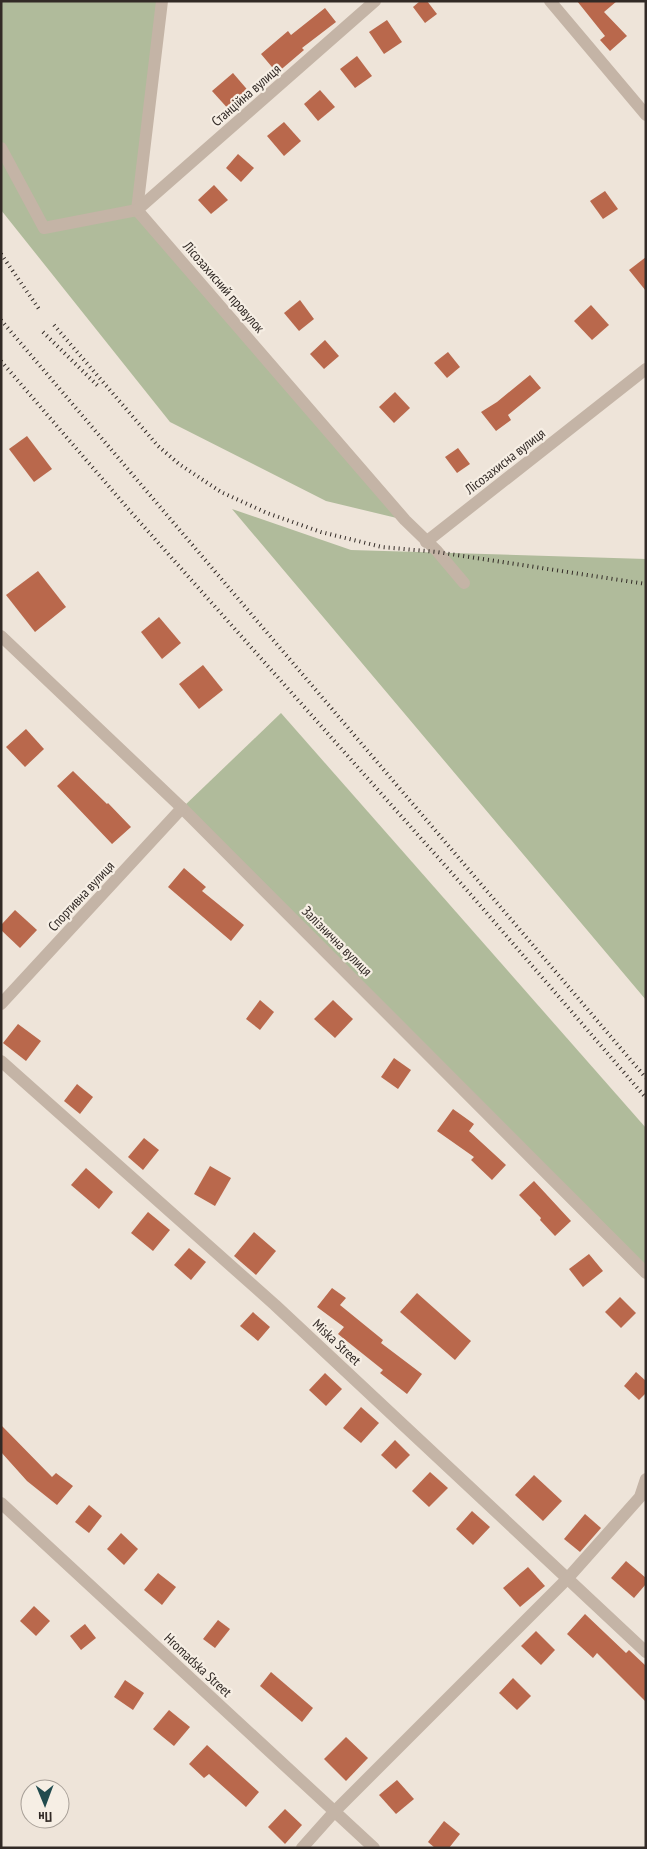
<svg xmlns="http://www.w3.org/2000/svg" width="647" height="1849" font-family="'PT Sans Narrow',sans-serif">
	<rect width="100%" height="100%" fill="#eee4d9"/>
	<g fill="#b0bb9b">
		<path d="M 1,1 L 162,1 L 138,210 L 405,520 L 326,501 L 170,422 L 1,210 Z"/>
		<path d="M 232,509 L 351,550 L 646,559 L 646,1000 Z"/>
		<path d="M 281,713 L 646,1128 L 646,1273 L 182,808 Z"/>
	</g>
	<g fill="#b9684c">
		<path d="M 420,1 L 427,1 L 437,14 L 425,23 L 413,7 Z"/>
		<path d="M 577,1 L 617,1 L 604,12 L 627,36 L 610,51 L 600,40 L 605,36 Z"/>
		<path d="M 325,8 L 336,22 L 302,48 L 304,50 L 277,73 L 261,54 L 288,31 L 291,35 Z"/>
		<path d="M 387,20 L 402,42 L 384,54 L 369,32 Z"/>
		<path d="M 357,56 L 372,76 L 355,88 L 340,69 Z"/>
		<path d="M 233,73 L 251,94 L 231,112 L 212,91 Z"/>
		<path d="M 320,90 L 335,107 L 318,121 L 304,104 Z"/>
		<path d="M 284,122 L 301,141 L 284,156 L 267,136 Z"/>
		<path d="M 238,154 L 254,168 L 241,182 L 226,168 Z"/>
		<path d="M 214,185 L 228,200 L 211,214 L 198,200 Z"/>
		<path d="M 605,191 L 618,209 L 603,219 L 590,201 Z"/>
		<path d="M 646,257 L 646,291 L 629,270 Z"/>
		<path d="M 300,300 L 314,319 L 299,331 L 284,313 Z"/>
		<path d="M 591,305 L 609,325 L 592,340 L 574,321 Z"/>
		<path d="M 325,340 L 339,356 L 324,369 L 310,354 Z"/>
		<path d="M 448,352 L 460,367 L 447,378 L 434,363 Z"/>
		<path d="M 530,375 L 541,388 L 508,415 L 511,420 L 496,431 L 481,412 L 497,402 Z"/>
		<path d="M 395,392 L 410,408 L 394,423 L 379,407 Z"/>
		<path d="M 27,436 L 52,469 L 34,482 L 9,449 Z"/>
		<path d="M 458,448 L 470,464 L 457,473 L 445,457 Z"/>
		<path d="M 38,571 L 66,607 L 35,632 L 6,595 Z"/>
		<path d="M 159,617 L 181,643 L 162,659 L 141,632 Z"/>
		<path d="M 203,665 L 223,690 L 199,709 L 179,684 Z"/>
		<path d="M 26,729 L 44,749 L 25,767 L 6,747 Z"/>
		<path d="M 73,771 L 107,804 L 108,803 L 131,827 L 112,844 L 57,786 Z"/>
		<path d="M 184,868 L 206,887 L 202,891 L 244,925 L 231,941 L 168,887 Z"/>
		<path d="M 15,910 L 37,930 L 20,948 L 1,930 L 1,925 Z"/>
		<path d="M 260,1000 L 274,1012 L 260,1030 L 246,1019 Z"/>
		<path d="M 333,1000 L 353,1019 L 335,1038 L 314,1019 Z"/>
		<path d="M 18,1024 L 41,1041 L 26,1061 L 3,1043 Z"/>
		<path d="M 394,1058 L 411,1070 L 398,1089 L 381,1077 Z"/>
		<path d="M 77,1084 L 93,1097 L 80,1114 L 64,1101 Z"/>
		<path d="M 453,1109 L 474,1124 L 469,1131 L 506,1165 L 492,1180 L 471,1160 L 474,1157 L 437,1131 Z"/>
		<path d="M 144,1138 L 159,1150 L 143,1170 L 128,1157 Z"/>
		<path d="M 210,1166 L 231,1178 L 215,1206 L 194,1194 Z"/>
		<path d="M 86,1168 L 113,1192 L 99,1209 L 71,1185 Z"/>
		<path d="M 534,1181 L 571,1221 L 555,1236 L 540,1220 L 541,1218 L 519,1195 Z"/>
		<path d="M 148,1212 L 170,1230 L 153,1251 L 131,1233 Z"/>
		<path d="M 254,1232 L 276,1251 L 256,1275 L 234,1256 Z"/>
		<path d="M 189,1248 L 206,1262 L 191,1280 L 174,1265 Z"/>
		<path d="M 589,1254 L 603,1271 L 583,1287 L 569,1269 Z"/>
		<path d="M 332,1288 L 346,1298 L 340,1305 L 383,1340 L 381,1343 L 422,1374 L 407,1394 L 380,1373 L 383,1370 L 338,1334 L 344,1327 L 317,1307 Z"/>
		<path d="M 417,1293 L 471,1341 L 455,1360 L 400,1312 Z"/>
		<path d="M 620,1297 L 636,1313 L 621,1328 L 605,1312 Z"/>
		<path d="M 253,1312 L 270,1327 L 258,1341 L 240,1326 Z"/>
		<path d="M 636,1372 L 646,1381 L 646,1393 L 639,1400 L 624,1386 Z"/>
		<path d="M 325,1373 L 342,1389 L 326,1406 L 309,1390 Z"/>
		<path d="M 361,1407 L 379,1423 L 361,1443 L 343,1428 Z"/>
		<path d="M 1,1425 L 52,1477 L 56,1473 L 73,1486 L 57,1505 L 27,1481 L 1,1452 Z"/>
		<path d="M 395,1440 L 410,1455 L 396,1469 L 381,1455 Z"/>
		<path d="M 430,1472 L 448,1488 L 429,1507 L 412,1491 Z"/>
		<path d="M 534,1475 L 562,1501 L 543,1521 L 515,1495 Z"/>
		<path d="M 89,1505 L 102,1516 L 89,1533 L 75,1522 Z"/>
		<path d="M 472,1511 L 490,1527 L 473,1545 L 456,1529 Z"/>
		<path d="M 585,1514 L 601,1528 L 580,1552 L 564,1539 Z"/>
		<path d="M 121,1533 L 138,1549 L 124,1565 L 107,1549 Z"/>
		<path d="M 626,1561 L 646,1578 L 646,1584 L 634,1598 L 611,1578 Z"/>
		<path d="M 528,1567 L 545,1586 L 520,1607 L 503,1588 Z"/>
		<path d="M 158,1573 L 176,1587 L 162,1605 L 144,1590 Z"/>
		<path d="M 34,1606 L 50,1621 L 36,1636 L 20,1621 Z"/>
		<path d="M 585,1614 L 626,1653 L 629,1650 L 646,1666 L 646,1702 L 597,1653 L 593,1658 L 567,1634 Z"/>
		<path d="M 218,1620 L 230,1629 L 215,1648 L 203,1639 Z"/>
		<path d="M 85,1624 L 96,1638 L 81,1650 L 70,1636 Z"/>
		<path d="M 536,1631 L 555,1650 L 541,1665 L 521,1646 Z"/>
		<path d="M 271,1672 L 313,1708 L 302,1722 L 260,1686 Z"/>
		<path d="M 513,1678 L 531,1696 L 517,1710 L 499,1693 Z"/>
		<path d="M 125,1680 L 144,1693 L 133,1710 L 114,1697 Z"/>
		<path d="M 169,1710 L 190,1727 L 174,1746 L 153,1729 Z"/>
		<path d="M 346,1737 L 368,1758 L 346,1781 L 324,1759 Z"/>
		<path d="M 207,1745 L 259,1792 L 246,1807 L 209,1774 L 204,1778 L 189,1764 Z"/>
		<path d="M 397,1780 L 414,1799 L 396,1814 L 379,1795 Z"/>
		<path d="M 285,1809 L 302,1825 L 285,1844 L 268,1827 Z"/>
		<path d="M 444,1821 L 460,1834 L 449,1848 L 435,1848 L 428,1842 Z"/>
	</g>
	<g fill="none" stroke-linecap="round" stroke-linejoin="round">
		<g stroke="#c4b4a6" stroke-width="12">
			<path d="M 162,1 L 137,210 L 405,520 L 437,551 L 464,583"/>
			<path d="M 550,1 L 646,115"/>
			<path d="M 1,148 L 44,228 L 137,210"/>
			<path d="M 137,210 L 375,1"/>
			<path d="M 426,542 L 646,369"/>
			<path d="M 1,636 L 182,808 L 646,1273"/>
			<path d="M 1,1004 L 182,808"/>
			<path d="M 1,1061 L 275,1305 L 646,1652"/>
			<path d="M 1,1503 L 374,1848"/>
			<path d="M 302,1848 L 335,1811 L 567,1579 L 640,1497 L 646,1479"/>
		</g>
		<g stroke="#322a26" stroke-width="4" stroke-dasharray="1 4" stroke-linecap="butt">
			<path d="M 1,254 L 39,309"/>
			<path d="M 1,320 L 646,1078"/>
			<path d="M 54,325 L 158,446 L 179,464 L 221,492 L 267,513 L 321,532 L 382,547 L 437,552 L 646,584"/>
			<path d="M 43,332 L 98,386"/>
			<path d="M 1,361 L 130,511 L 466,889 L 646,1098"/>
		</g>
	</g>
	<g text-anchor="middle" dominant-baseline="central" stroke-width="4.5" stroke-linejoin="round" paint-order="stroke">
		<g font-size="14" fill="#322a26" stroke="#f6eee4">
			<text transform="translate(246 95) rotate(-41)">Станційна вулиця</text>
			<text transform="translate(224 287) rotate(49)">Лісозахисний провулок</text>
			<text transform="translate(505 461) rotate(-38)">Лісозахисна вулиця</text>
			<text transform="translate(81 896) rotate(-47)">Спортивна вулиця</text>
			<text transform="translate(337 941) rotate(45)">Залізнична вулиця</text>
			<text transform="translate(337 1342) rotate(43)">Miska Street</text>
			<text transform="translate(198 1665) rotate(43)">Hromadska Street</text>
		</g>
	</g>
	<rect width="647" height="1849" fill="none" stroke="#322a26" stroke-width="5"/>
	<g transform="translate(45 1804) rotate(179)"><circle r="24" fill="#f6eee4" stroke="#a8a098"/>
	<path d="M0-4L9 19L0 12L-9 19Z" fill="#214b4e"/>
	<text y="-8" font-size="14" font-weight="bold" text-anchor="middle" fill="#322a26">Пн</text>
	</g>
</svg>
